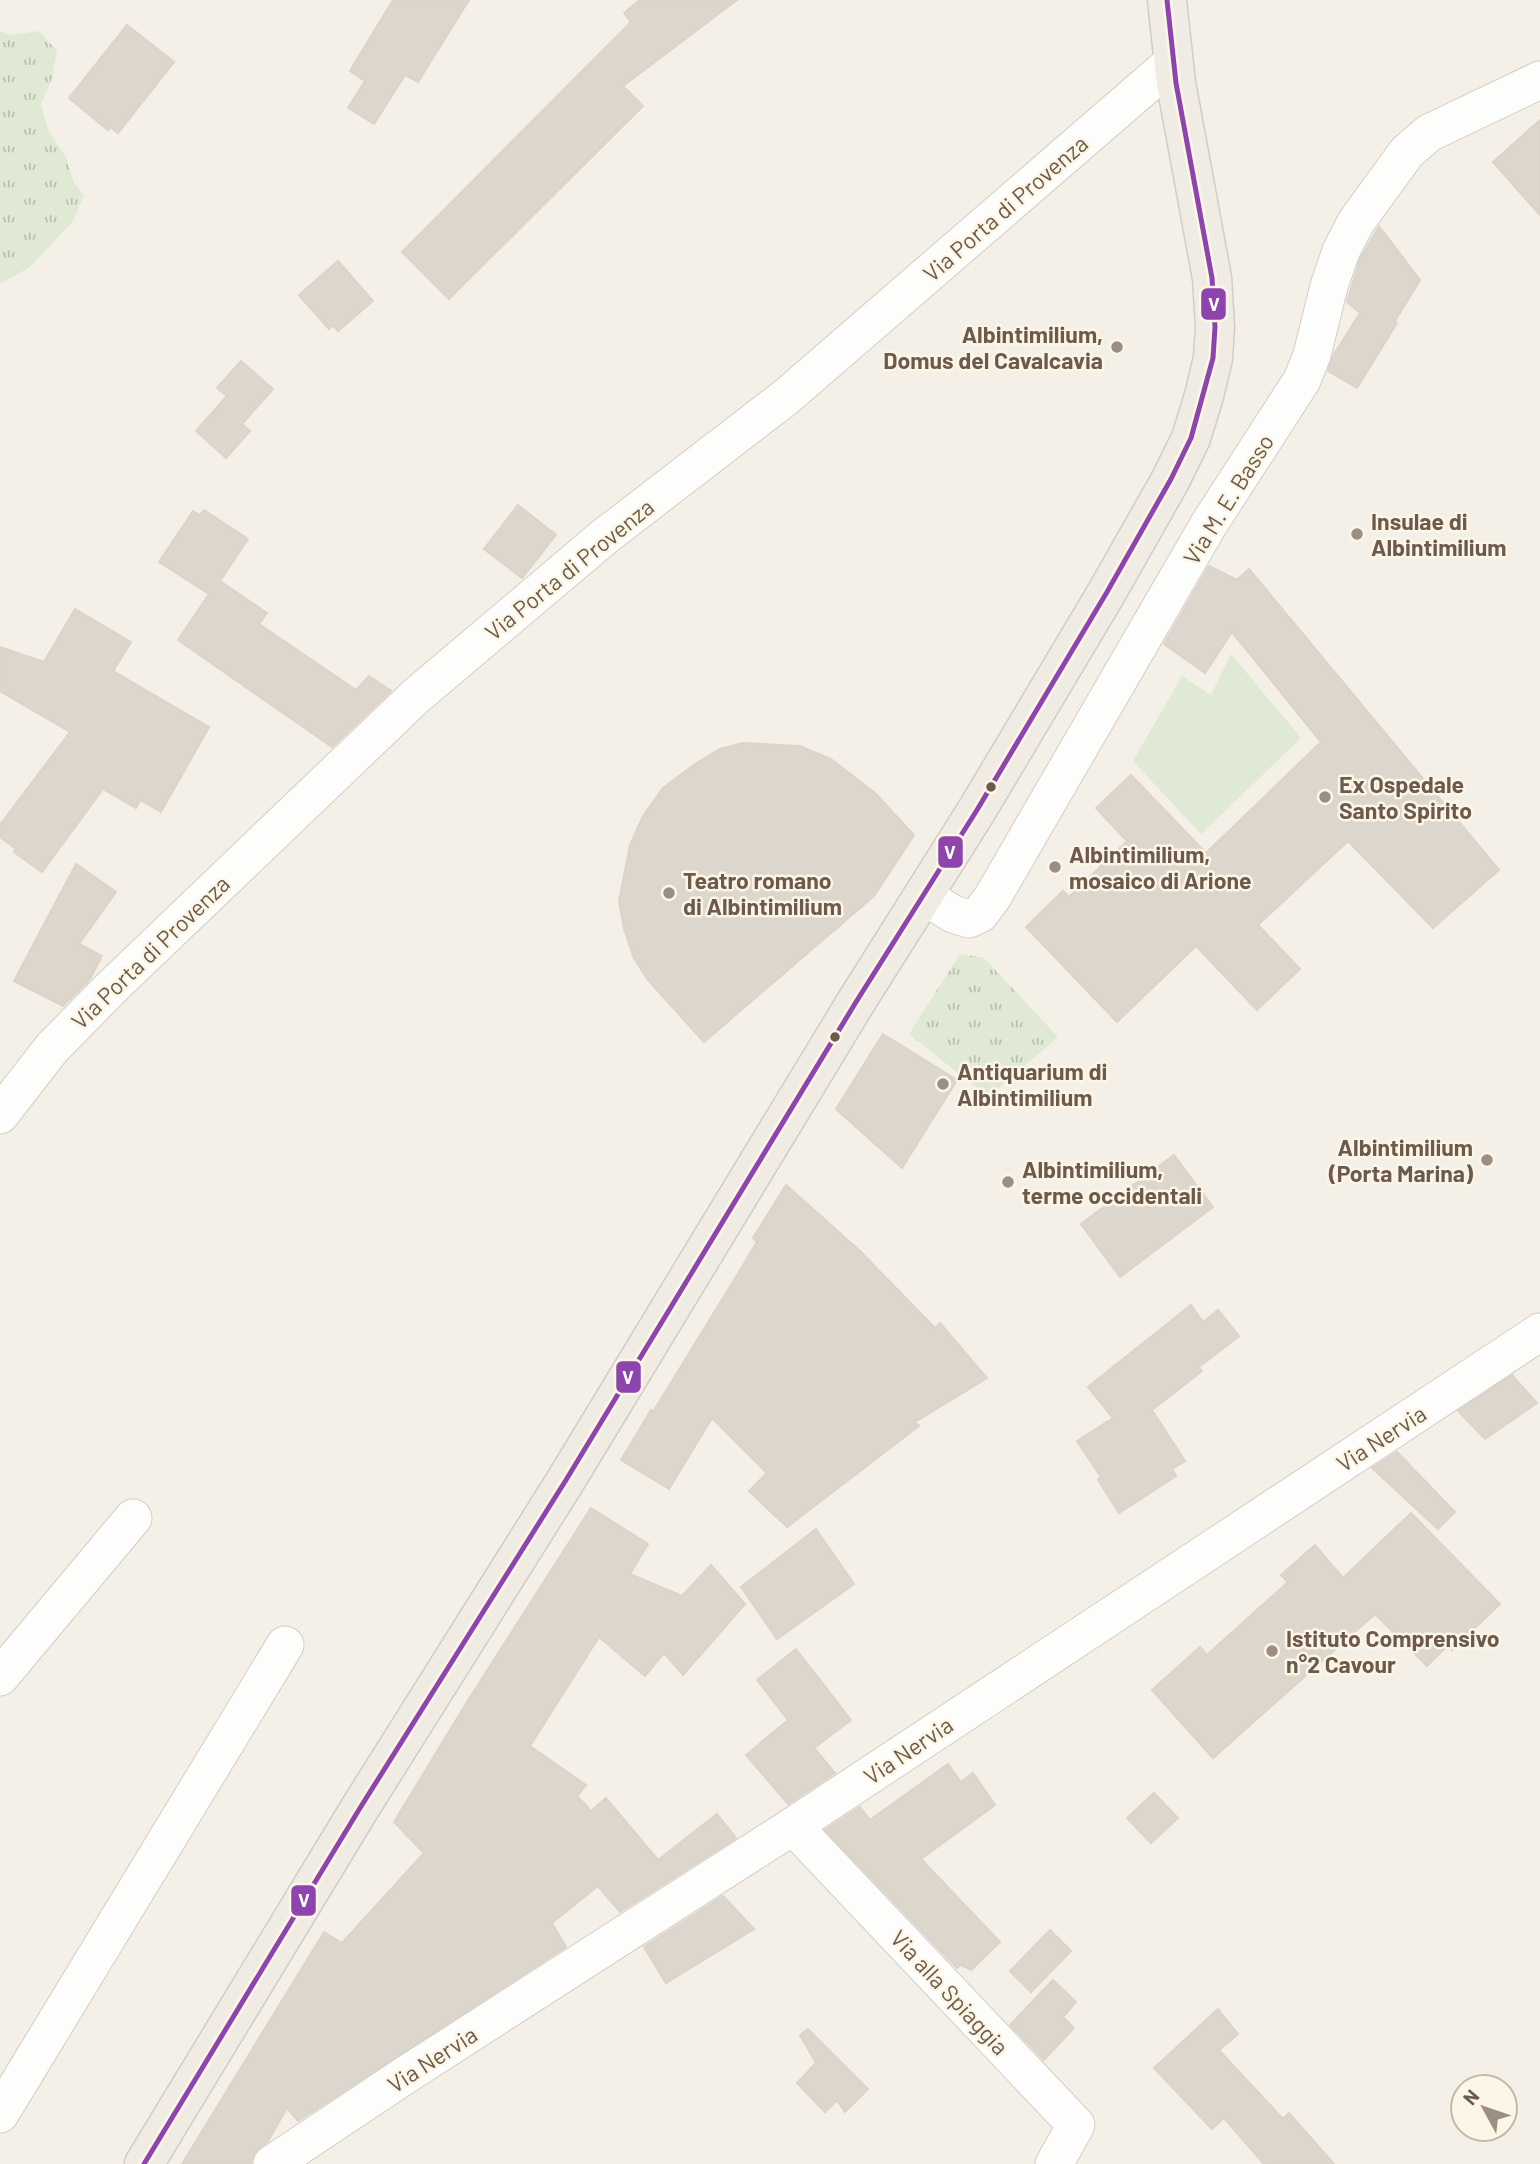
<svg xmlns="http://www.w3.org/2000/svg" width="1540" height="2164" font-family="Barlow,sans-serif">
	<defs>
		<pattern id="grass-tufts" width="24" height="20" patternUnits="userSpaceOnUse" patternTransform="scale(1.75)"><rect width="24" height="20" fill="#dfe9d3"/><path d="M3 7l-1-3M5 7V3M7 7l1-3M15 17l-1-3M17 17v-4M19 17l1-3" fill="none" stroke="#b9c0ad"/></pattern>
	</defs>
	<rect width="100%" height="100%" fill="#f4f0e7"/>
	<g fill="url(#grass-tufts)">
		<path d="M 0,31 L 12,35 L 39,31 L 57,51 L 52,78 L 41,104 L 48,130 L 66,157 L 74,183 L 84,195 L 73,221 L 31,266 L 0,284 Z"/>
		<path d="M 960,954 L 984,958 L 1058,1037 L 988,1097 L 909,1034 Z"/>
	</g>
	<path fill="#dfe9d3" d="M 1231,654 L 1301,738 L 1201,834 L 1133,761 L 1182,676 L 1211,695 Z"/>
	<g fill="#ddd6cd" stroke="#dcd3ca" stroke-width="2">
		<path d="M 393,0 L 469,0 L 418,82 L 405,75 L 374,124 L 348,108 L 365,81 L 350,71 Z"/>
		<path d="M 640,0 L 737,0 L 623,86 L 643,106 L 449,299 L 402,252 L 631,22 L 624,13 Z"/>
		<path d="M 127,25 L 174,62 L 118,133 L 110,127 L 108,130 L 69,98 Z"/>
		<path d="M 1540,120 L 1540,215 L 1493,162 Z"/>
		<path d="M 1379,226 L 1420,280 L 1395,321 L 1397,323 L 1357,388 L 1328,371 L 1333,356 L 1360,313 L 1347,302 L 1360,259 Z"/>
		<path d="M 338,261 L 373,301 L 338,331 L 333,325 L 329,329 L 299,295 Z"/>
		<path d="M 241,361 L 273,389 L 242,424 L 250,431 L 226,458 L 196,431 L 227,396 L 217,388 Z"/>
		<path d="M 518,505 L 556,535 L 522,578 L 484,549 Z"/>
		<path d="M 204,510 L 248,539 L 220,581 L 267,613 L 259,624 L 356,690 L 369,676 L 391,691 L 332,747 L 178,640 L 209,594 L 159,562 L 193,511 L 200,515 Z"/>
		<path d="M 1209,566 L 1237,580 L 1249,569 L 1499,870 L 1433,928 L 1348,841 L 1258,925 L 1300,969 L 1257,1010 L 1196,946 L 1117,1022 L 1026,927 L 1063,891 L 1069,897 L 1127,841 L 1096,808 L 1131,775 L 1206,853 L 1321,742 L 1232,632 L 1205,673 L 1164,644 Z"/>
		<path d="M 75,609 L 131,642 L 113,671 L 209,727 L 161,812 L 140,800 L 136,808 L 103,789 L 42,872 L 14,852 L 16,849 L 0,837 L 0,825 L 70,732 L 0,691 L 0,647 L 44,662 Z"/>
		<path d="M 743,743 L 800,746 L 831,759 L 875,793 L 914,835 L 874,896 L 704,1042 L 647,979 L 634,958 L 624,929 L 619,901 L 630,845 L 643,816 L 663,788 L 695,764 L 720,749 Z"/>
		<path d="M 76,864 L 116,892 L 79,944 L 102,956 L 90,979 L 63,1006 L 14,981 Z"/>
		<path d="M 883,1034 L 957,1080 L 902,1168 L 836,1109 Z"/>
		<path d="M 1174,1155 L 1213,1207 L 1120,1277 L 1081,1224 Z"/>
		<path d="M 786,1185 L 860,1251 L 935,1328 L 940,1323 L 987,1378 L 915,1422 L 919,1426 L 787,1527 L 749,1491 L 767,1473 L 712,1418 L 669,1489 L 621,1460 L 651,1410 L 653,1412 L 734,1280 L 757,1242 L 753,1238 Z"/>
		<path d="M 1191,1305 L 1203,1322 L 1218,1310 L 1239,1336 L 1199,1367 L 1202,1371 L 1152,1410 L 1185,1461 L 1172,1469 L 1176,1476 L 1119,1513 L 1098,1480 L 1101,1477 L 1077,1441 L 1113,1418 L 1088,1387 Z"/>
		<path d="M 1512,1375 L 1537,1403 L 1485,1439 L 1458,1411 Z"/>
		<path d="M 1397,1452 L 1455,1512 L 1438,1529 L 1372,1468 Z"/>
		<path d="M 591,1508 L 648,1544 L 630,1574 L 682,1596 L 711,1565 L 745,1604 L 683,1675 L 664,1653 L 645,1676 L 599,1637 L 530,1746 L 586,1785 L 577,1796 L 591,1811 L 606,1798 L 658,1860 L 717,1814 L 736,1838 L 620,1912 L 598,1886 L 552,1923 L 566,1947 L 298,2121 L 287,2108 L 268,2141 L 254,2154 L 251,2164 L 182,2164 L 324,1932 L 342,1943 L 424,1853 L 394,1822 L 467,1702 Z"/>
		<path d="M 1411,1513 L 1500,1604 L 1452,1650 L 1448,1645 L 1427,1666 L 1375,1614 L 1213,1758 L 1152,1690 L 1200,1647 L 1207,1655 L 1288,1582 L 1281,1575 L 1315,1545 L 1343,1578 Z"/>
		<path d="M 816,1529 L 854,1584 L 777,1639 L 741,1587 Z"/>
		<path d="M 796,1649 L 851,1720 L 814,1748 L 835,1773 L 788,1804 L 746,1755 L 788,1720 L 757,1680 Z"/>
		<path d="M 948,1764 L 961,1782 L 973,1773 L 995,1805 L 921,1859 L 1000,1942 L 971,1970 L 961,1965 L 957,1968 L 825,1830 L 860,1807 L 870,1820 Z"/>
		<path d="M 1154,1793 L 1178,1818 L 1151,1843 L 1127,1818 Z"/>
		<path d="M 723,1896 L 754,1929 L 666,1983 L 644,1947 Z"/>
		<path d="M 1050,1930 L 1071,1951 L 1031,1992 L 1010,1971 Z"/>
		<path d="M 1053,1980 L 1076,2002 L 1063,2017 L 1074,2028 L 1044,2060 L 1010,2025 Z"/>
		<path d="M 1218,2009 L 1238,2034 L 1219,2050 L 1283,2119 L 1289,2113 L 1334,2164 L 1264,2164 L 1224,2118 L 1212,2129 L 1154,2068 Z"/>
		<path d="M 808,2029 L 868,2089 L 845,2112 L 837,2100 L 825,2112 L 797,2083 L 816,2063 L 800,2035 Z"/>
	</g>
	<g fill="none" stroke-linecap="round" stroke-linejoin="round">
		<g stroke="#d3cdc6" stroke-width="39">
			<g id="minor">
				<path d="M 924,896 L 953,914 L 969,919 L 980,914 L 992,898 L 1209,524 L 1302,380 L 1312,355 L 1329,286 L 1341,251 L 1356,222 L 1407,152 L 1429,133 L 1540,80"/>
				<path d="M 0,1115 L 52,1048 L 113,986 L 416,696 L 604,537 L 786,397 L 1173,62"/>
				<path d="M 0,1677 L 133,1518"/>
				<path d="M 793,1826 L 1076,2125 L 1054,2164"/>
				<path d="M 0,2114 L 285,1645"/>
				<path d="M 272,2164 L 407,2074 L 793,1826 L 1540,1332"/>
			</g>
		</g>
		<g stroke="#d3ccc5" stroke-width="41">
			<path id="primary" d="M 144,2164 L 360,1808 L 566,1480 L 856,1002 L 977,810 L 1107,592 L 1171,479 L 1191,438 L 1204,396 L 1213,358 L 1215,327 L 1212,278 L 1176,83 L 1167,0"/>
		</g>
		<use href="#minor" stroke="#fdfdfb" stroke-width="37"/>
		<use href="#primary" stroke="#f0ece4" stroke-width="38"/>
		<g stroke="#fcf6e7" stroke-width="10">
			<path id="bus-1" d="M 144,2164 L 360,1808 L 566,1480 L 856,1002 L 977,810 L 1107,592 L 1171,479 L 1191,438 L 1213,358 L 1215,327 L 1212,278 L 1176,83 L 1167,0"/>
		</g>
		<use href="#bus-1" stroke="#8e44ad" stroke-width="5"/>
	</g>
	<g fill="#9c8e82" stroke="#fcf6e7" stroke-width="2.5">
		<circle cx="1117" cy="347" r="7"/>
		<circle cx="1357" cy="534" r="7"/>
		<circle cx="1325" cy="797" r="7"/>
		<circle cx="1055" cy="867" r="7"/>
		<circle cx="669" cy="893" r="7"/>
		<circle cx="943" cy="1084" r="7"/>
		<circle cx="1487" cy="1160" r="7"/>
		<circle cx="1008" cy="1182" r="7"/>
		<circle cx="1272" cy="1651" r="7"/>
	</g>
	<g fill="#6d5a4c" stroke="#fcf6e7" stroke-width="2.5">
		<circle cx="991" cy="787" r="6"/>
		<circle cx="835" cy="1037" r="6"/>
	</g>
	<g text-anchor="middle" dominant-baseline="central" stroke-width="5" stroke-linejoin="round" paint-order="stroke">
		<g font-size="23" fill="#6d5a4c" stroke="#fcf6e7">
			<text transform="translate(1005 208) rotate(-41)">Via Porta di Provenza</text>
			<text transform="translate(1228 499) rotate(-58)">Via M. E. Basso</text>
			<text transform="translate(569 569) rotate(-39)">Via Porta di Provenza</text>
			<text transform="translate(150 952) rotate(-44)">Via Porta di Provenza</text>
			<text transform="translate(1381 1438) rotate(-33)">Via Nervia</text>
			<text transform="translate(908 1750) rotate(-34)">Via Nervia</text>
			<text transform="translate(950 1992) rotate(47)">Via alla Spiaggia</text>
			<text transform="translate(432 2059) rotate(-33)">Via Nervia</text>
		</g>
		<g font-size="23" font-weight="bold" fill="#6d5a4c" stroke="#fcf6e7" text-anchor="start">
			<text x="1103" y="334" text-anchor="end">Albintimilium,<tspan x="1103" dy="26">Domus del Cavalcavia</tspan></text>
			<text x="1371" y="521">Insulae di<tspan x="1371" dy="26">Albintimilium</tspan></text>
			<text x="1339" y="784">Ex Ospedale<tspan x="1339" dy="26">Santo Spirito</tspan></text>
			<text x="1069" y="854">Albintimilium,<tspan x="1069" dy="26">mosaico di Arione</tspan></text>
			<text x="683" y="880">Teatro romano<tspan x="683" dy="26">di Albintimilium</tspan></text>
			<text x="957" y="1071">Antiquarium di<tspan x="957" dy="26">Albintimilium</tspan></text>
			<text x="1473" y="1147" text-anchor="end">Albintimilium<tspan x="1473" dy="26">(Porta Marina)</tspan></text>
			<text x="1022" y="1169">Albintimilium,<tspan x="1022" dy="26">terme occidentali</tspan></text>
			<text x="1286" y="1638">Istituto Comprensivo<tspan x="1286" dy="26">n°2 Cavour</tspan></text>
		</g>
	</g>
	<g stroke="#fcf6e7" stroke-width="2.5">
		<rect x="1200" y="287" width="27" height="34" rx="7" fill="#8e44ad"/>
		<rect x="937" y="835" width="27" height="34" rx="7" fill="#8e44ad"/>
		<rect x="615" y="1360" width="27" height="34" rx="7" fill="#8e44ad"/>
		<rect x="290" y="1884" width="27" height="33" rx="7" fill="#8e44ad"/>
	</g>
	<g font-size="19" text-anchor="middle" font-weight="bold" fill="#fff">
		<text x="1214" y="311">V</text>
		<text x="950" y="859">V</text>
		<text x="628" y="1384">V</text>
		<text x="304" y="1907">V</text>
	</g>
	<g transform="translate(1484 2108) rotate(310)"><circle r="33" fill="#fcf6e7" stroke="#c3b8a9" stroke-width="2"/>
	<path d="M0-5L12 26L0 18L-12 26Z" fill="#9c8e82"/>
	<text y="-10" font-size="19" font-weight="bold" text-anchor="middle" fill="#6d5a4c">N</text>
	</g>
</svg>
